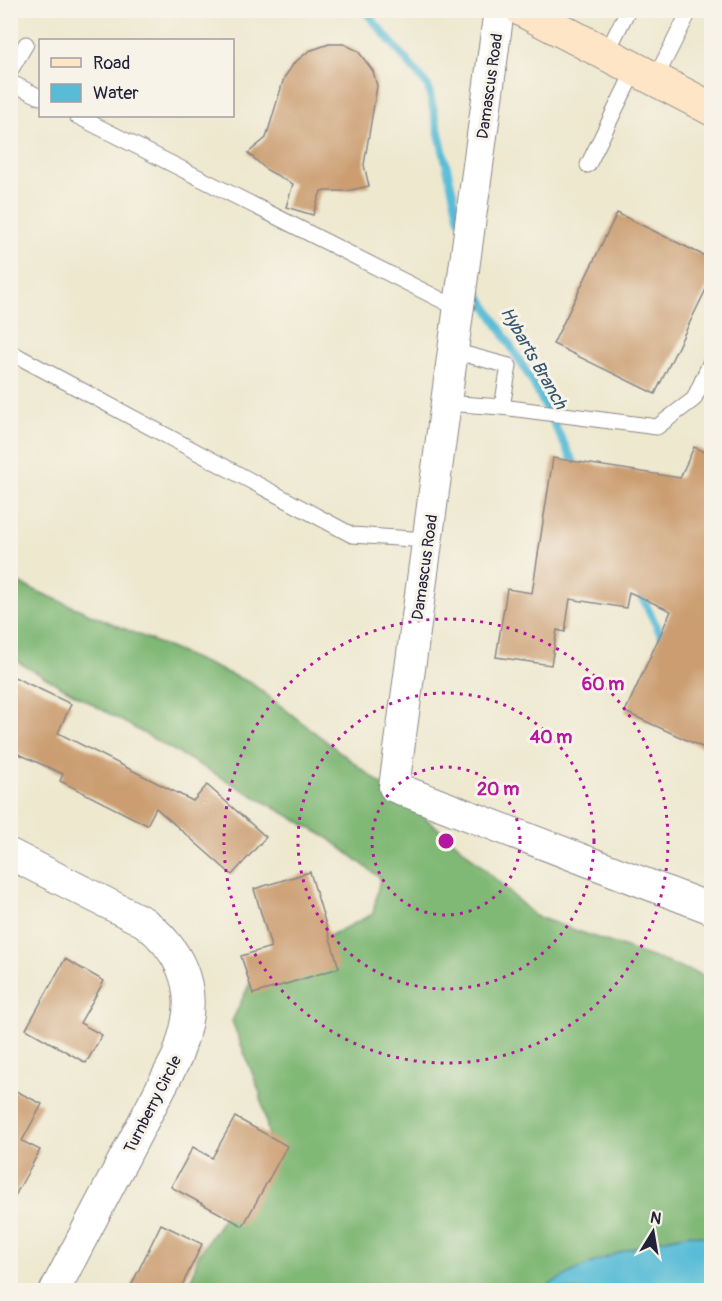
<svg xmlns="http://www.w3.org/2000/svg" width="722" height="1301" font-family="Pangolin,sans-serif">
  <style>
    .forest { fill: #80b876; stroke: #516d58; stroke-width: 1.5 }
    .water { fill: #59bcd7; stroke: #3e6f89; stroke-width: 1.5 }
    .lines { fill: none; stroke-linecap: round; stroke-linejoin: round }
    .stream { stroke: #59bcd7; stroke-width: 8 }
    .building { fill: #cb9d71 }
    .lane-casing { stroke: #888585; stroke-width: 17 }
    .street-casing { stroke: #888585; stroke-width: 32 }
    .secondary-casing { stroke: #888585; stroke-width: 35 }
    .lane { stroke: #fff; stroke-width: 15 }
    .street { stroke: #fff; stroke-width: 30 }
    .secondary { stroke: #fde5c5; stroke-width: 33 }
    .ring { fill: none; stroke: #b5179e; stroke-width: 3; stroke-dasharray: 3 6 }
    .labels { text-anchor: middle; stroke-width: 6; stroke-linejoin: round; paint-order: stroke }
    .street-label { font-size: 16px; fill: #22223b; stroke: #f7f3e8 }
    .water-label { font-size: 18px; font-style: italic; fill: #355872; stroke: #f7f3e8 }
    .centre { fill: #b5179e; stroke: #f7f3e8; stroke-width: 3 }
    .ring-label { font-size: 18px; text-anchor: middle; font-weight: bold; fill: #b5179e; stroke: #f7f3e8; stroke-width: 6; stroke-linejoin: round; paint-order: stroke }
  </style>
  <rect width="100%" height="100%" fill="#f7f3e8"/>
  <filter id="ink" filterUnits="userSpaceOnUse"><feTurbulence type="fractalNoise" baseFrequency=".0167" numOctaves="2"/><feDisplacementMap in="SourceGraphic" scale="12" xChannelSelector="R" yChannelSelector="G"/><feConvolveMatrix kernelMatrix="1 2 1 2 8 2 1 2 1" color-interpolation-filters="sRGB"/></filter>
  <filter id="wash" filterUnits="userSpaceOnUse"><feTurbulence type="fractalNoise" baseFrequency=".008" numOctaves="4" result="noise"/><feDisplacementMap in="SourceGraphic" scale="24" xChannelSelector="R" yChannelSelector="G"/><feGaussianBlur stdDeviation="1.35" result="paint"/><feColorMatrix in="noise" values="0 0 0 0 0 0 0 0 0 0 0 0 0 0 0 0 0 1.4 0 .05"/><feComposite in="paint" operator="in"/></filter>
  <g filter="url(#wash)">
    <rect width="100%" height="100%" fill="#eee8cf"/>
    <polygon class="forest" points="11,580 251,683 452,839 535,916 711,978 711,1290 189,1290 198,1256 271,1147 260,1093 232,1021 258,966 319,941 373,914 380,878 328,838 11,658"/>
    <path class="water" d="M690,1234L711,1238V1290H541C582,1263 642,1242 690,1234Z"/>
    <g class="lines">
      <g class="stream">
        <polyline points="364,10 428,86 459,219"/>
        <polyline points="473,280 474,286 532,381 577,469"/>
        <polyline points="638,589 665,643"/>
      </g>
    </g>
    <g id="blocks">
      <g class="building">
        <polygon points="329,44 344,44 358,51 373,71 377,86 364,165 369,186 347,191 321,191 313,215 286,207 293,184 267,170 248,153 266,138 284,78 294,63 309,51"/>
        <polygon points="617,213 711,259 711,279 655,394 553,344"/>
        <polygon points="694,447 711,455 711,751 625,712 671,611 629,592 626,608 570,599 565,632 557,630 551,665 496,657 507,589 532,593 553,458 680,478"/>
        <polygon points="10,675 71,704 58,733 193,801 207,785 266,837 232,875 156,808 147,825 60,781 63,774 10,750"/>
        <polygon points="310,872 339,968 253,994 241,956 271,947 254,889"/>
        <polygon points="65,959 104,981 80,1023 102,1035 86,1063 26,1029"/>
        <polygon points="10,1088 42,1104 22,1141 40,1150 10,1205"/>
        <polygon points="235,1117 287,1146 243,1226 171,1187 193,1147 212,1158"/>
        <polygon points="161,1224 202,1244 180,1290 129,1290"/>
      </g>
    </g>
  </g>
  <g filter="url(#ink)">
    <use href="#blocks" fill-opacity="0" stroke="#888585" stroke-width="1.5"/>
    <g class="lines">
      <defs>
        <g id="lane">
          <polyline points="606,54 628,10"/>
          <polyline points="10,71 26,44"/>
          <polyline points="655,79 690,10"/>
          <polyline points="10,82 40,97"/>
          <polyline points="77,116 459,309"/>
          <polyline points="588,165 635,69"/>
          <polyline points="10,352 352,535 427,540"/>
          <polyline points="445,403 502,407 509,366 453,351"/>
          <polyline points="502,407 657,427 694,399 712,359"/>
        </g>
        <g id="street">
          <polyline points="499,10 394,787 712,909"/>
          <path d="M10,854L144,922C177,947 196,983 186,1025C184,1036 180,1047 177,1057L55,1290"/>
        </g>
        <polyline id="secondary" points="522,10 712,109"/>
      </defs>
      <use href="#lane" class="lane-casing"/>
      <use href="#street" class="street-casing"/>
      <use href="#secondary" class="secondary-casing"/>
      <use href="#lane" class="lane"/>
      <use href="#street" class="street"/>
      <use href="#secondary" class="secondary"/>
    </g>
  </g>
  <g class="ring">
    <circle cx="446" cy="841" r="74"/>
    <circle cx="446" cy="841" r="148"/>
    <circle cx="446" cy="841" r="222"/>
  </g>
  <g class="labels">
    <g class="street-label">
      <text transform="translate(489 86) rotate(-82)" y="6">Damascus Road</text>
      <text transform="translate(424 567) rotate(-82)" y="6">Damascus Road</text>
      <text transform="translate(152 1104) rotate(-63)" y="6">Turnberry Circle</text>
    </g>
    <g class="water-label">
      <text transform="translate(534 358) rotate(60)" y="6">Hybarts Branch</text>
    </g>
  </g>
  <circle cx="446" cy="841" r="9" class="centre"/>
  <g class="ring-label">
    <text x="603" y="690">60 m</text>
    <text x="551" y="743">40 m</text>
    <text x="498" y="795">20 m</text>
  </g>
  <rect width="722" height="1301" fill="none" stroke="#f7f3e8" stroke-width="36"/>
  <rect x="39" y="39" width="195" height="78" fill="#f7f3e8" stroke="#a29fa3" stroke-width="1.5"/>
  <rect x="51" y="58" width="30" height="9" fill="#fde5c5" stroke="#a29fa3" stroke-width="1.5"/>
  <text x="93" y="69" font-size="18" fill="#22223b">Road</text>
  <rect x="51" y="84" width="30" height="18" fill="#59bcd7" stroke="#a29fa3" stroke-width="1.5"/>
  <text x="93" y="99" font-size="18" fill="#22223b">Water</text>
  <g transform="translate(653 1232) rotate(11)" stroke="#f7f3e8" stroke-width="4.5" paint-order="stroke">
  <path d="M0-4.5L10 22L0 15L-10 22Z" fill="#22223b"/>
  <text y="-9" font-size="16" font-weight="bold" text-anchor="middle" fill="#22223b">N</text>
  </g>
</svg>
